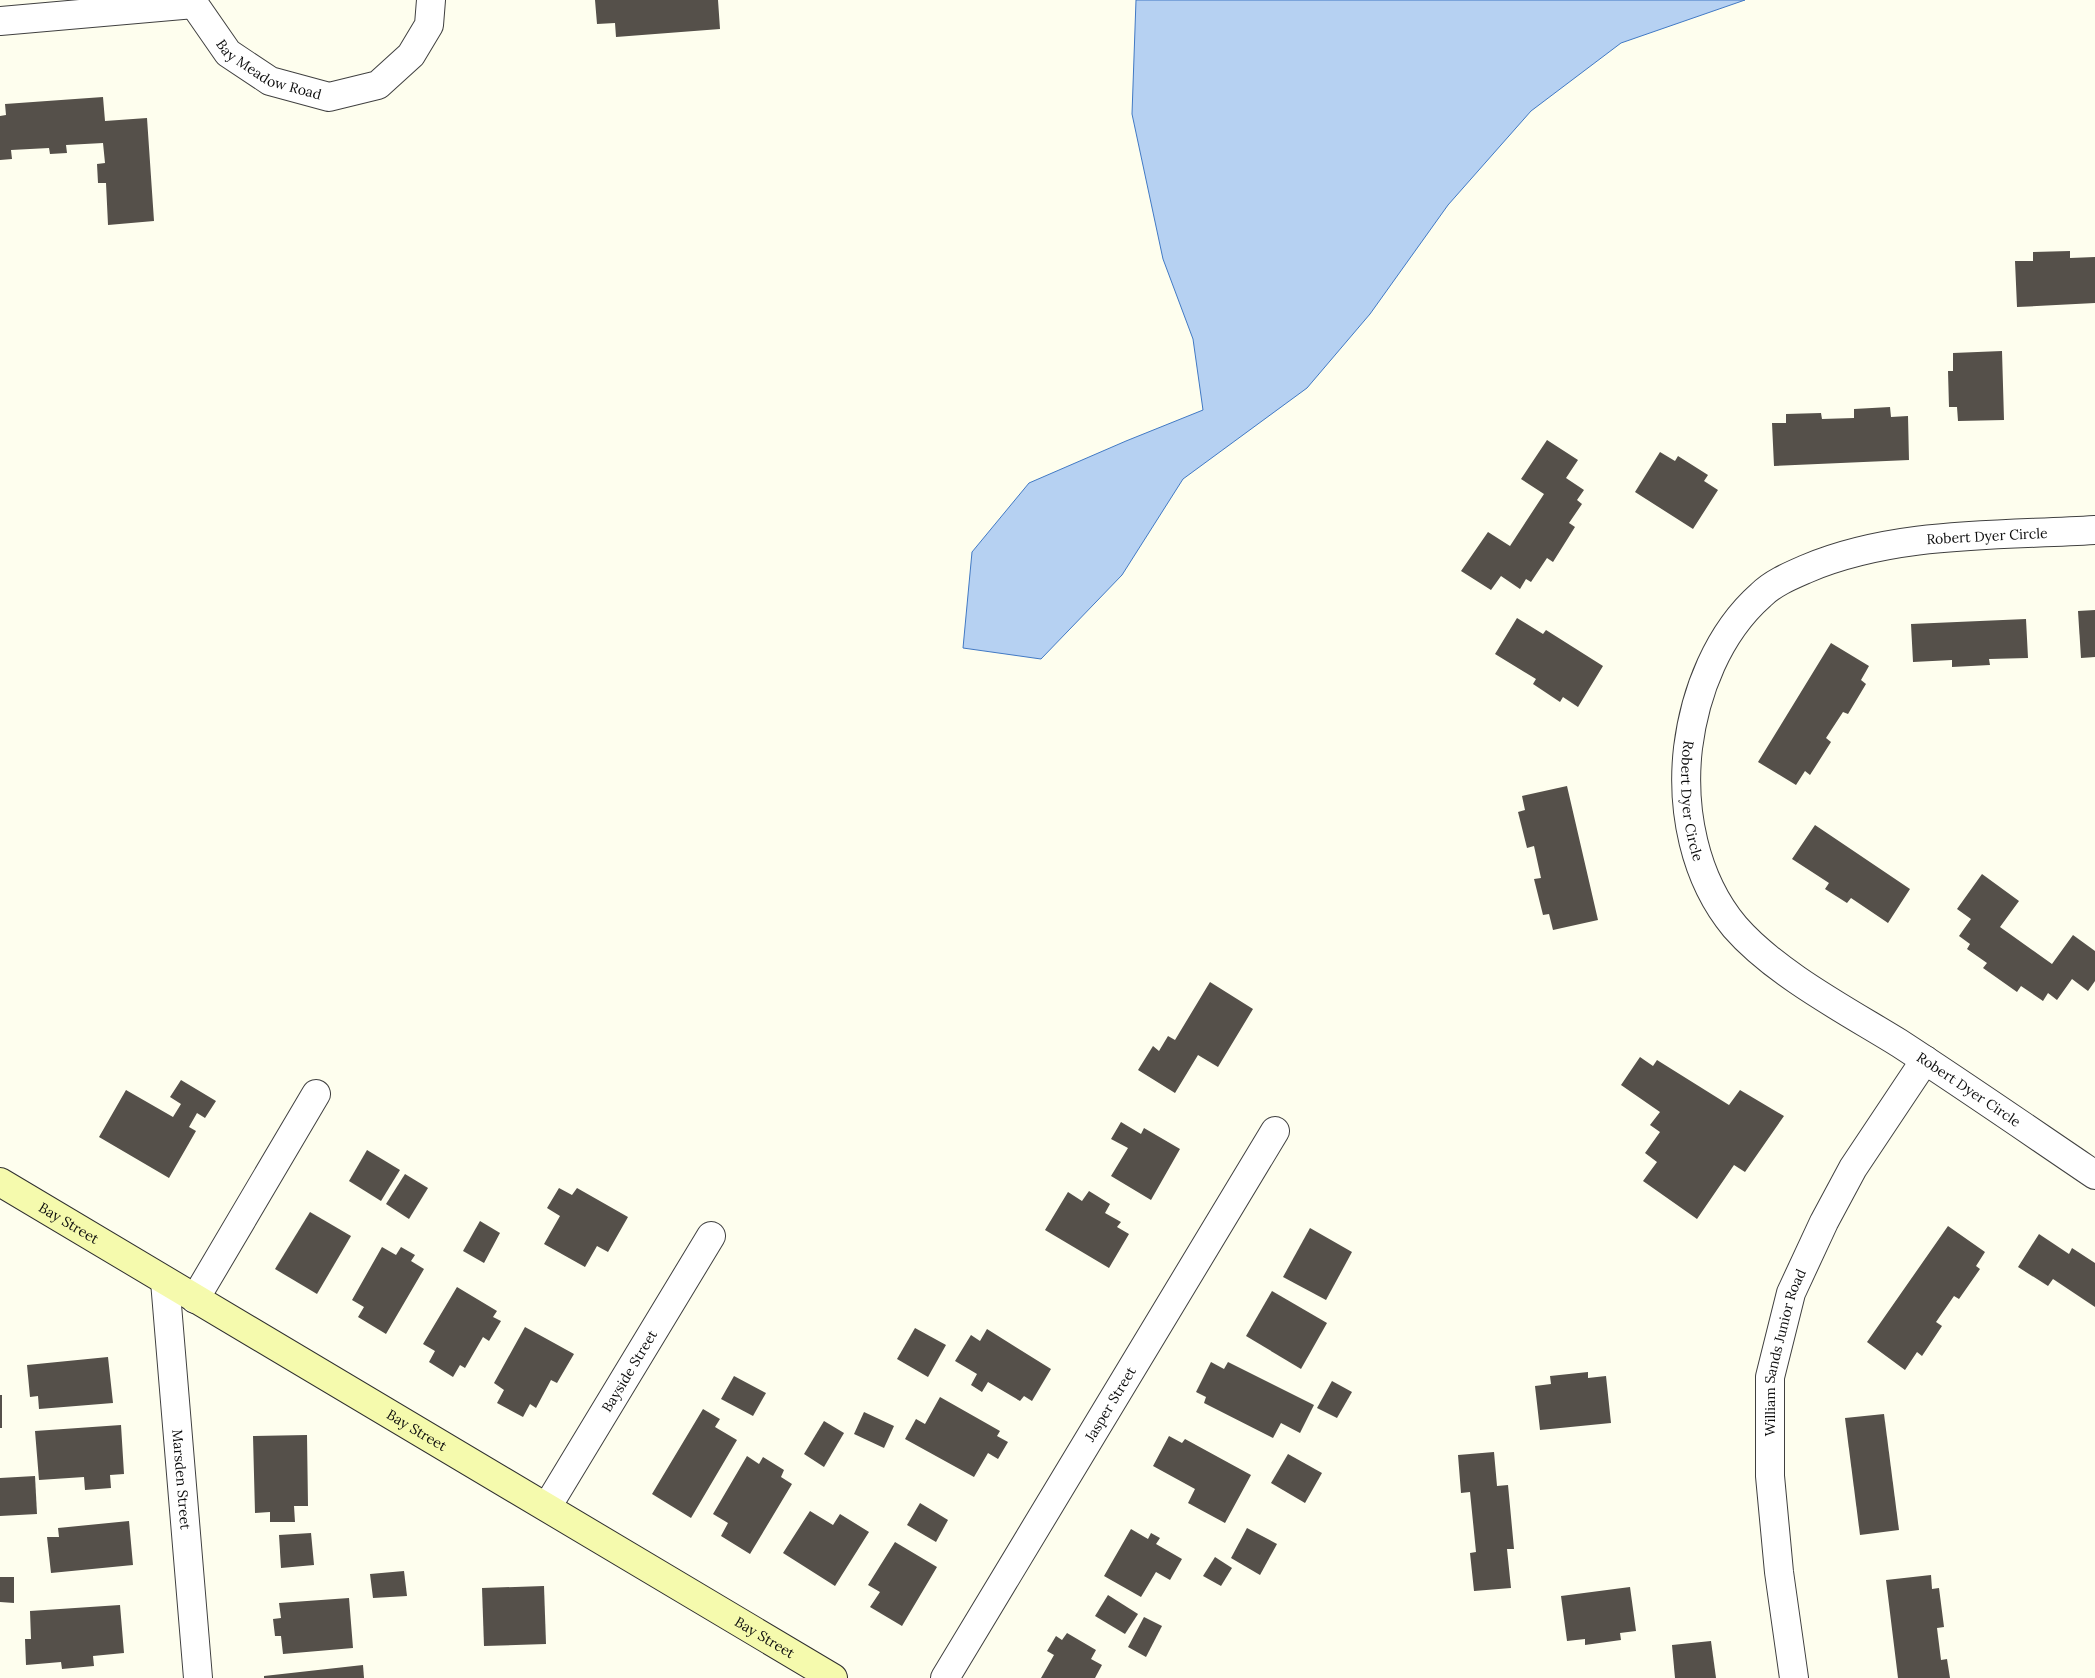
<svg xmlns="http://www.w3.org/2000/svg" width="2095" height="1678" font-family="Lora,serif">
  <style>
    .water { fill: #b6d1f2; stroke: #4179c4 }
    .building { fill: #55504a }
    .lines { fill: none; stroke-linecap: round; stroke-linejoin: round }
    .street-casing { stroke: #404040; stroke-width: 30 }
    .secondary-casing { stroke: #2f2f2f; stroke-width: 30 }
    .street { stroke: #fff; stroke-width: 28 }
    .secondary { stroke: #f5faad; stroke-width: 28 }
    .labels { text-anchor: middle; stroke-width: 5; stroke-linejoin: round; paint-order: stroke }
    .street-label { font-size: 14px; fill: #0d0d0d; stroke: #fff }
  </style>
  <rect width="100%" height="100%" fill="#fefeee"/>
  <polygon class="water" points="1136,0 1745,0 1621,43 1531,111 1448,205 1370,314 1307,388 1183,479 1122,575 1041,659 963,648 972,552 1029,483 1126,441 1203,410 1193,339 1163,259 1132,114"/>
  <g class="building">
    <polygon points="595,0 718,0 720,29 616,37 615,23 597,24"/>
    <polygon points="103,97 105,121 147,118 154,221 108,225 106,183 98,183 97,164 105,163 103,143 66,145 67,153 50,154 49,148 11,150 12,159 0,160 0,116 6,115 5,104"/>
    <polygon points="2070,251 2070,258 2095,257 2095,303 2017,307 2015,261 2033,261 2033,252"/>
    <polygon points="2002,351 2004,420 1958,421 1957,407 1949,407 1948,371 1953,371 1953,353"/>
    <polygon points="1890,407 1891,417 1908,416 1909,460 1774,466 1772,423 1786,423 1786,414 1821,413 1822,419 1854,418 1854,409"/>
    <polygon points="1547,440 1578,460 1566,478 1584,490 1577,500 1582,504 1569,523 1575,527 1553,562 1547,558 1531,582 1526,579 1520,589 1501,576 1491,590 1461,571 1488,532 1510,546 1544,494 1521,479"/>
    <polygon points="1660,452 1675,461 1678,456 1708,475 1704,481 1718,490 1693,529 1635,492"/>
    <polygon points="2095,610 2095,657 2081,658 2078,611"/>
    <polygon points="1517,618 1543,634 1546,630 1603,666 1578,707 1563,697 1560,702 1533,684 1536,679 1495,654"/>
    <polygon points="2026,619 2028,658 1989,659 1990,665 1952,667 1952,660 1913,662 1911,624"/>
    <polygon points="1831,643 1869,666 1861,680 1866,684 1848,714 1843,712 1826,738 1831,742 1810,775 1805,771 1796,785 1758,762"/>
    <polygon points="1567,786 1598,920 1553,930 1549,914 1543,915 1534,879 1541,878 1534,846 1527,848 1518,812 1525,810 1522,796"/>
    <polygon points="1815,825 1910,889 1888,923 1851,898 1847,903 1825,889 1829,883 1792,859"/>
    <polygon points="1982,874 2019,901 2000,927 2052,964 2073,935 2095,951 2095,981 2088,991 2072,979 2057,1000 2048,993 2043,1001 2021,986 2017,992 1983,968 1987,963 1967,949 1970,944 1959,936 1971,919 1957,909"/>
    <polygon points="1210,982 1253,1009 1218,1067 1198,1055 1175,1093 1138,1070 1153,1046 1159,1051 1168,1036 1175,1040"/>
    <polygon points="1640,1057 1653,1066 1657,1060 1729,1105 1740,1090 1784,1116 1745,1172 1734,1165 1697,1219 1643,1181 1657,1162 1645,1153 1660,1132 1650,1125 1660,1112 1621,1085"/>
    <polygon points="181,1080 216,1101 205,1118 197,1113 189,1127 196,1131 169,1178 99,1137 126,1090 173,1117 181,1104 170,1097"/>
    <polygon points="1121,1122 1141,1134 1144,1128 1180,1149 1151,1200 1111,1176 1128,1148 1111,1139"/>
    <polygon points="367,1150 400,1170 381,1201 349,1181"/>
    <polygon points="405,1174 428,1188 409,1219 386,1204"/>
    <polygon points="559,1188 572,1195 577,1188 628,1217 608,1252 597,1246 585,1267 544,1244 560,1216 547,1208"/>
    <polygon points="1089,1191 1110,1204 1105,1213 1121,1222 1117,1227 1129,1234 1109,1268 1045,1230 1068,1192 1082,1201"/>
    <polygon points="310,1212 351,1236 317,1294 275,1269"/>
    <polygon points="480,1221 500,1233 484,1263 463,1251"/>
    <polygon points="1948,1226 1985,1252 1976,1266 1980,1269 1959,1299 1954,1296 1936,1322 1942,1326 1922,1356 1917,1352 1905,1370 1867,1342"/>
    <polygon points="1310,1228 1352,1252 1326,1300 1283,1277"/>
    <polygon points="2039,1234 2069,1254 2072,1248 2095,1263 2095,1307 2053,1279 2048,1286 2018,1267"/>
    <polygon points="382,1247 396,1255 401,1247 415,1255 411,1261 424,1269 386,1334 358,1317 364,1307 352,1300"/>
    <polygon points="457,1287 497,1311 493,1317 501,1321 489,1341 483,1337 465,1368 460,1365 453,1377 429,1362 435,1351 423,1344"/>
    <polygon points="1272,1291 1327,1323 1301,1369 1246,1336"/>
    <polygon points="525,1327 574,1354 557,1383 551,1380 536,1408 530,1404 523,1417 497,1403 504,1390 494,1383"/>
    <polygon points="915,1328 946,1345 928,1377 897,1359"/>
    <polygon points="987,1329 1051,1369 1032,1401 1024,1396 1020,1401 988,1382 982,1392 971,1385 977,1374 955,1361 971,1335 980,1341"/>
    <polygon points="108,1357 113,1403 39,1409 38,1396 30,1397 27,1365"/>
    <polygon points="1211,1362 1224,1369 1228,1362 1314,1405 1300,1433 1281,1423 1273,1438 1204,1403 1206,1397 1196,1392"/>
    <polygon points="1588,1372 1588,1378 1606,1376 1611,1423 1540,1430 1535,1386 1551,1384 1550,1376"/>
    <polygon points="734,1376 766,1393 753,1416 721,1399"/>
    <polygon points="1332,1381 1352,1392 1337,1418 1317,1408"/>
    <rect x="0" y="1395" width="2" height="33"/>
    <polygon points="940,1397 1000,1431 997,1436 1008,1442 998,1459 988,1453 974,1477 905,1439 916,1419 925,1424"/>
    <polygon points="703,1409 720,1419 715,1427 737,1440 691,1518 652,1494"/>
    <polygon points="864,1412 894,1426 884,1448 854,1434"/>
    <polygon points="1884,1414 1899,1530 1860,1535 1845,1418"/>
    <polygon points="824,1421 844,1433 824,1467 804,1454"/>
    <polygon points="121,1425 124,1474 110,1475 111,1488 85,1490 84,1477 39,1480 35,1431"/>
    <polygon points="307,1435 308,1506 294,1506 295,1522 270,1522 270,1512 255,1513 253,1436"/>
    <polygon points="1169,1436 1182,1443 1185,1439 1251,1475 1225,1523 1188,1503 1195,1489 1153,1466"/>
    <polygon points="1494,1452 1497,1486 1508,1485 1514,1549 1507,1549 1511,1588 1474,1591 1470,1553 1476,1552 1470,1492 1461,1493 1458,1455"/>
    <polygon points="1288,1454 1322,1473 1305,1503 1271,1483"/>
    <polygon points="747,1456 759,1464 763,1457 784,1470 781,1477 792,1484 750,1554 721,1536 728,1523 713,1514"/>
    <polygon points="35,1476 37,1514 0,1516 0,1478"/>
    <polygon points="920,1503 948,1520 936,1542 907,1525"/>
    <polygon points="810,1511 833,1525 840,1514 869,1532 835,1586 783,1553"/>
    <polygon points="129,1521 133,1565 51,1573 47,1537 59,1537 58,1528"/>
    <polygon points="1247,1528 1277,1544 1260,1575 1231,1558"/>
    <polygon points="1131,1529 1148,1539 1151,1533 1160,1538 1156,1544 1182,1559 1170,1580 1156,1572 1141,1597 1104,1576"/>
    <polygon points="311,1533 314,1565 281,1568 279,1535"/>
    <polygon points="895,1542 937,1567 902,1626 870,1607 880,1592 868,1585"/>
    <polygon points="1215,1557 1232,1568 1221,1586 1203,1576"/>
    <polygon points="404,1571 407,1596 373,1598 370,1574"/>
    <polygon points="1931,1575 1932,1589 1939,1588 1944,1627 1937,1628 1941,1660 1947,1659 1950,1678 1898,1678 1886,1580"/>
    <polygon points="0,1577 14,1577 14,1603 0,1602"/>
    <polygon points="544,1586 546,1644 484,1646 482,1588"/>
    <polygon points="1630,1587 1636,1631 1620,1633 1621,1640 1585,1645 1585,1639 1567,1641 1561,1596"/>
    <polygon points="1108,1595 1138,1614 1125,1634 1095,1616"/>
    <polygon points="349,1598 353,1648 283,1654 281,1636 275,1636 273,1619 281,1618 279,1603"/>
    <polygon points="120,1605 124,1653 93,1656 94,1666 62,1669 61,1662 26,1665 25,1639 31,1639 30,1611"/>
    <polygon points="1144,1617 1162,1626 1146,1657 1128,1647"/>
    <polygon points="1067,1633 1096,1650 1091,1659 1102,1665 1095,1678 1041,1678 1054,1655 1047,1651 1056,1636 1062,1640"/>
    <polygon points="1711,1641 1716,1678 1675,1678 1672,1645"/>
    <polygon points="363,1665 364,1678 264,1678 264,1676"/>
  </g>
  <g class="lines">
    <defs>
      <g id="street">
        <path id="s1" d="M194,4L228,53L270,81L329,97L378,85L411,55L429,25L431,0"/>
        <polyline points="0,21 194,4"/>
        <path id="s2" d="M2095,530C2000,536 1895,531 1806,569C1790,576 1773,583 1761,595C1718,633 1695,692 1688,748C1681,809 1694,878 1735,927C1775,973 1847,1011 1899,1043C1965,1086 2030,1131 2095,1175"/>
        <path id="s3" d="M165,1281L198,1678"/>
        <polyline points="195,1299 316,1094"/>
        <path id="s4" d="M547,1507L711,1236"/>
        <path id="s5" d="M945,1678L1275,1131"/>
        <path id="s6" d="M1794,1678L1779,1572L1770,1476V1377L1791,1293L1824,1222L1853,1168L1925,1060"/>
      </g>
      <g id="secondary">
        <path id="s7" d="M0,1182L833,1678"/>
      </g>
    </defs>
    <use href="#street" class="street-casing"/>
    <use href="#secondary" class="secondary-casing"/>
    <use href="#street" class="street"/>
    <use href="#secondary" class="secondary"/>
  </g>
  <g class="labels">
    <g class="street-label">
      <text dy="5" stroke="none"><textPath href="#s1" startOffset="104">Bay Meadow Road</textPath></text>
      <text transform="translate(1987 536) rotate(-3)" y="5">Robert Dyer Circle</text>
      <text dy="5" stroke="none"><textPath href="#s2" startOffset="572">Robert Dyer Circle</textPath></text>
      <text dy="5" stroke="none"><textPath href="#s2" startOffset="994">Robert Dyer Circle</textPath></text>
      <text dy="5" stroke="none"><textPath href="#s7" startOffset="80">Bay Street</textPath></text>
      <text dy="5" stroke="none"><textPath href="#s6" startOffset="329">William Sands Junior Road</textPath></text>
      <text dy="5" stroke="none"><textPath href="#s4" startOffset="159">Bayside Street</textPath></text>
      <text dy="5" stroke="none"><textPath href="#s5" startOffset="320">Jasper Street</textPath></text>
      <text dy="5" stroke="none"><textPath href="#s7" startOffset="485">Bay Street</textPath></text>
      <text dy="5" stroke="none"><textPath href="#s3" startOffset="199">Marsden Street</textPath></text>
      <text dy="5" stroke="none"><textPath href="#s7" startOffset="890">Bay Street</textPath></text>
    </g>
  </g>
</svg>
